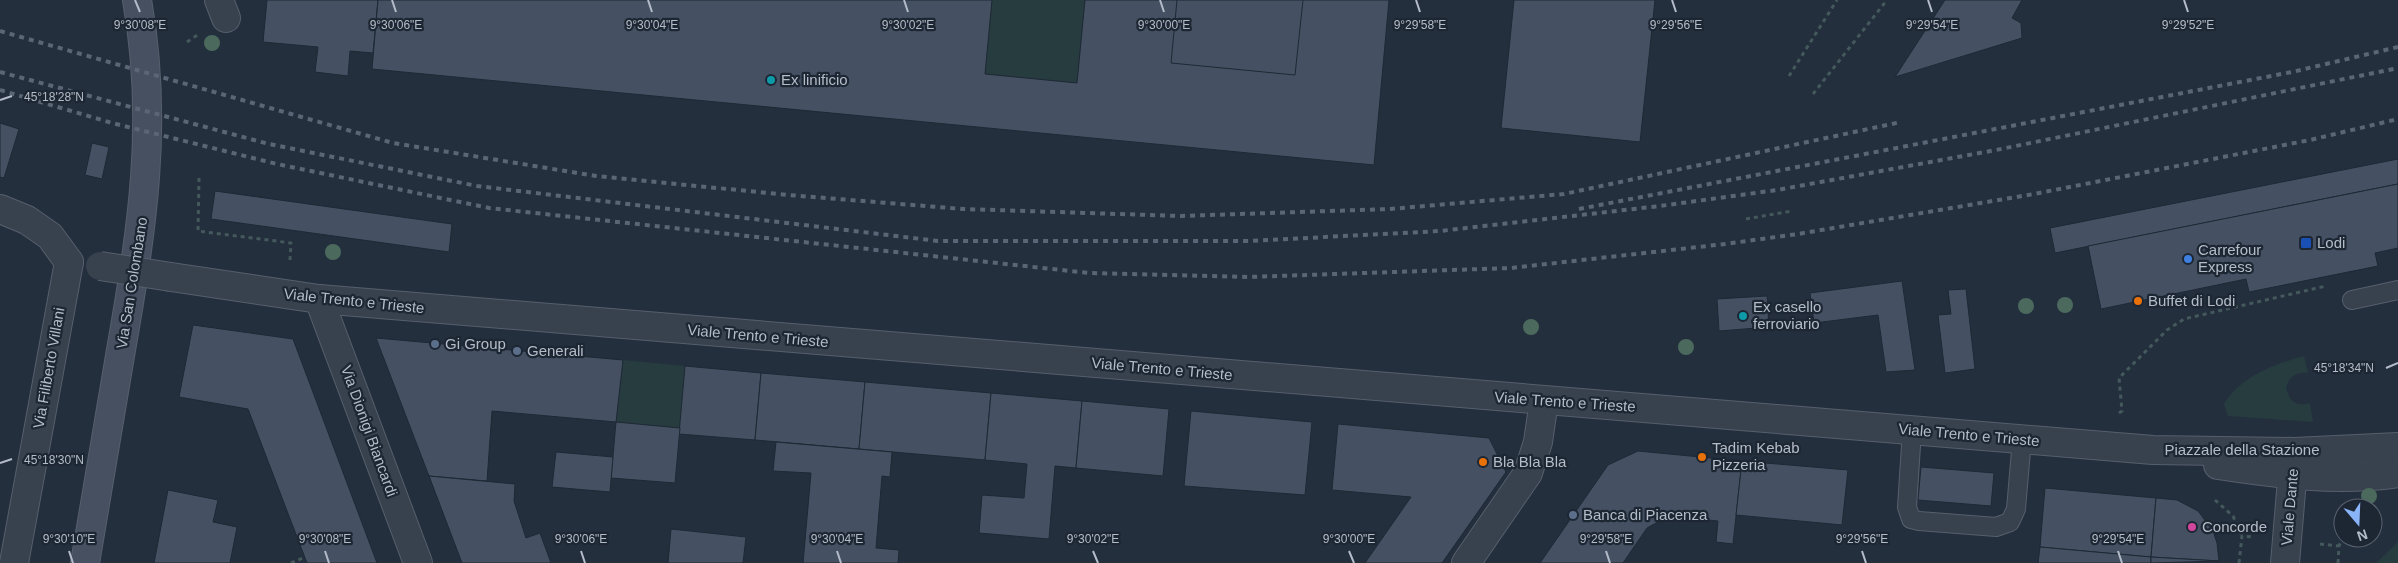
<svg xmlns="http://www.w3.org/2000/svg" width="2398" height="563" font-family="Arial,sans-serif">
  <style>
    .green { fill: #263c3f }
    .building { fill: #455162; stroke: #1f2835 }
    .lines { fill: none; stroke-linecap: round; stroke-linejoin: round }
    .lane-casing { stroke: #565f6c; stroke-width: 20 }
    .street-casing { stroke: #565f6c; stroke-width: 30 }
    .secondary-casing { stroke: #565f6c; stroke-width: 30 }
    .path { stroke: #44595c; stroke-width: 3; stroke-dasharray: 4 4; stroke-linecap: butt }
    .lane { stroke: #38414e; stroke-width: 18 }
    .street { stroke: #38414e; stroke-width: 28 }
    .secondary { stroke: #465061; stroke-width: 28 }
    .rail { stroke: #5a6575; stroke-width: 4; stroke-dasharray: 5 5; stroke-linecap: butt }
    .street-bridge-casing { stroke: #565f6c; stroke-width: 30; stroke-linecap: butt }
    .street-bridge { stroke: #38414e; stroke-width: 28 }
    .tree { fill: #4b6a5d }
    .ticks { fill: none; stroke: #b4bcc9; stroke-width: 2 }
    .culture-dot { fill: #0f9aa8; stroke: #1d2633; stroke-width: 2 }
    .transit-dot { fill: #1a4fb4; stroke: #1d2633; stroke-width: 2 }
    .shop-dot { fill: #3f7fe0; stroke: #1d2633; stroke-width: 2 }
    .food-dot { fill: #e8710a; stroke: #1d2633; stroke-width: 2 }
    .service-dot { fill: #5c6f8a; stroke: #1d2633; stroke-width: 2 }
    .hotel-dot { fill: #d1479c; stroke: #1d2633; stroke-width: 2 }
    .labels { text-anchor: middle; stroke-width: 4.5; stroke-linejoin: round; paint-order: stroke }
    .poi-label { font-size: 15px; fill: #b4bcc9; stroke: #1d2633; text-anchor: start }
    .street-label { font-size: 15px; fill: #b4bcc9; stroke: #1d2633 }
    .ticks-label { font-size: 12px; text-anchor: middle; fill: #b4bcc9; stroke: #1d2633; stroke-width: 4.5; stroke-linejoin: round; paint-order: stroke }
  </style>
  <rect width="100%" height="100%" fill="#242f3e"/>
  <g class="green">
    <polygon points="992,0 1085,0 1077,83 985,74"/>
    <path d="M2304,356L2308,373C2296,372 2290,376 2286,387C2289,401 2295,407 2310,403L2313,422L2228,416L2224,404C2241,376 2275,364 2304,356Z"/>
    <polygon points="623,360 685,366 680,428 616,422"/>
    <polygon points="2398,542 2398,563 2376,563"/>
  </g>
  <g class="building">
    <polygon points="267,0 378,0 373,53 350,51 348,76 315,72 318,47 263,42"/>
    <polygon points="378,0 992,0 985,74 1077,83 1085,0 1389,0 1374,165 372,69"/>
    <polygon points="1177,0 1303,0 1295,75 1171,63"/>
    <polygon points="1514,0 1655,0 1640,142 1501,128"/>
    <polygon points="1945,0 2022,0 2012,18 2021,23 2022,38 1895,77"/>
    <polygon points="0,123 19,129 4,178 0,177"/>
    <polygon points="92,143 109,147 102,179 85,175"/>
    <polygon points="2398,159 2398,184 2055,253 2050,228"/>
    <polygon points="2398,184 2398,248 2375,253 2378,266 2249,292 2246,279 2101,309 2088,246"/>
    <polygon points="215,191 452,224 449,252 211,219"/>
    <polygon points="1902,281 1915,370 1886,372 1878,315 1814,323 1810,293"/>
    <polygon points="1966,289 1975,369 1945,373 1938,315 1951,314 1948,290"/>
    <polygon points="1767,296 1769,327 1719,331 1717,299"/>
    <polygon points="193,325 293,339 377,563 307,563 248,409 179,397"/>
    <polygon points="376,338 623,360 616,422 492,411 487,481 429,476"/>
    <polygon points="685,366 761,373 755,440 679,434"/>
    <polygon points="761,373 865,382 859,449 755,440"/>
    <polygon points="865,382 991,393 985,460 859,449"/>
    <polygon points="991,393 1082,401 1076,468 1055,466 1049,539 979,533 982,495 1024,498 1027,464 985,460"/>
    <polygon points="1082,401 1169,409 1163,476 1076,468"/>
    <polygon points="1191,411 1312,422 1305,495 1184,486"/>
    <polygon points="616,422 680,428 675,483 611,478"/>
    <polygon points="1338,424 1489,438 1506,472 1442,563 1365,563 1411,497 1332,490"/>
    <polygon points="776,442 892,452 890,477 882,476 876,548 899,550 898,563 803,563 811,473 773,471"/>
    <polygon points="1638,451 1742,461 1733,544 1716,542 1718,521 1669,516 1647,528 1623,563 1540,563 1608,465"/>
    <polygon points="556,452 613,457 610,492 552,487"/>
    <polygon points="1742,461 1848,470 1842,525 1736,515"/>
    <polygon points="1921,467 1994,473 1991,506 1918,500"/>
    <polygon points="429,476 515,484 514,501 526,538 540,533 551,563 462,563"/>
    <polygon points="2045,488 2156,498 2151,557 2040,547"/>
    <polygon points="168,490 218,500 213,522 237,527 230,563 154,563"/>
    <polygon points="2156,498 2177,500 2198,511 2213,531 2217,543 2219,561 2151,557"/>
    <polygon points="671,529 746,537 743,563 668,563"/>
    <polygon points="2040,547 2151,557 2151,563 2038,563"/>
    <polygon points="2151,557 2219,561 2151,563"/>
  </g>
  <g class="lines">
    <defs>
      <g id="lane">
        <polyline points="2352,300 2398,290"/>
        <polyline points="1912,430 1907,507 1911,519 1919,521 1996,527 2010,522 2016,509 2022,439"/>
      </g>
      <g id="street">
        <polyline points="219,0 226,18"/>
        <polyline points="0,209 27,220 50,236 69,262"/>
        <polyline points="171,277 319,299 2153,450 2295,452 2398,447"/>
        <polyline points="319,299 418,563"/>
        <path d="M2218,465C2277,474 2339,482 2398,473"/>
        <polyline points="14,563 69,262"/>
        <polyline points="1466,563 1528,473 1538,442 1544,401"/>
        <polyline points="2285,563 2294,456"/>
      </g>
      <path id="secondary" d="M85,563C97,492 109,421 121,350C142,229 159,123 137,0"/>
    </defs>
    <use href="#lane" class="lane-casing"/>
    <use href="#street" class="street-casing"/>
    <use href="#secondary" class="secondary-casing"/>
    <g class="path">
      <polyline points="187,42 199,34"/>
      <polyline points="1789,76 1837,0"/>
      <polyline points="1813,94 1887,0"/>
      <polyline points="199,178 198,231 291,243 290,260"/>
      <polyline points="1746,219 1792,211"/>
      <polyline points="2119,413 2122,411 2119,378 2167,330 2184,319 2326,286"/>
      <polyline points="2215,500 2233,516 2242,536"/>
      <polyline points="2320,544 2339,546"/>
      <polyline points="291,563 305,557"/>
      <polyline points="2239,563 2242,536 2254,537"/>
      <polyline points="2338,563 2339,546 2343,537"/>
    </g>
    <use href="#lane" class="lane"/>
    <use href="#street" class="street"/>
    <use href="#secondary" class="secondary"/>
    <g class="rail">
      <polyline points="0,31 393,143 596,176 788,195 963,209 1181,216 1390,209 1564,194 1901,122"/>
      <polyline points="0,72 269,144 477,186 938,241 1249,241 1440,231 1660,206 1777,190 1996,150 2398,68"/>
      <polyline points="0,90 112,123 277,164 489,208 1089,273 1248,277 1511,268 1725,244 1798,234 2034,194 2310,140 2398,119"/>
      <polyline points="1579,209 2292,72 2398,47"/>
    </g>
    <defs>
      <polyline id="street-bridge" points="100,266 171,277"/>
    </defs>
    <use href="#street-bridge" class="street-bridge-casing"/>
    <use href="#street-bridge" class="street-bridge"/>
  </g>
  <g class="tree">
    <circle cx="212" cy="43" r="8"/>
    <circle cx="333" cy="252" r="8"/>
    <circle cx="2065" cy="305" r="8"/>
    <circle cx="2026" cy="306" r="8"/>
    <circle cx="1531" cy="327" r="8"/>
    <circle cx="1686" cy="347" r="8"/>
    <circle cx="2369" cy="496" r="8"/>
  </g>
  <path class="ticks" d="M135,0L140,12M392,0L396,12M648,0L652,12M904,0L908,12M1160,0L1164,12M1416,0L1420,12M1672,0L1676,12M1928,0L1932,12M2184,0L2188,12M0,100L12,96M2386,368L2398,363M0,463L12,459M69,551L73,563M325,551L329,563M581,551L585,563M837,551L841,563M1093,551L1098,563M1349,551L1354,563M1606,551L1610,563M1862,551L1866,563M2118,551L2122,563"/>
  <g class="culture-dot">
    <circle cx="771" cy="80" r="5"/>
    <circle cx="1743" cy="316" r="5"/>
  </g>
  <rect class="transit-dot" x="2300" y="237" width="12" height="12" rx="2.5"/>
  <circle class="shop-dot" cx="2188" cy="259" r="5"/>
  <g class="food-dot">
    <circle cx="2138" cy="301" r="5"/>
    <circle cx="1702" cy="457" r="5"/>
    <circle cx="1483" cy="462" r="5"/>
  </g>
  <g class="service-dot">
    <circle cx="435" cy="344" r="5"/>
    <circle cx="517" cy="351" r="5"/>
    <circle cx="1573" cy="515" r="5"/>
  </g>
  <circle class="hotel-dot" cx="2192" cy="527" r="5"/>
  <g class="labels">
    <g class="poi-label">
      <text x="781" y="85">Ex linificio</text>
      <text x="2317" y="248">Lodi</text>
      <text x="2198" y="255">Carrefour<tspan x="2198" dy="17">Express</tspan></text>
      <text x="2148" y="306">Buffet di Lodi</text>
      <text x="1753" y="312">Ex casello<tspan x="1753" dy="17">ferroviario</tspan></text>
      <text x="445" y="349">Gi Group</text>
      <text x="527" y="356">Generali</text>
      <text x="1712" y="453">Tadim Kebab<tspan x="1712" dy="17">Pizzeria</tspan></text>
      <text x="1493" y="467">Bla Bla Bla</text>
      <text x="1583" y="520">Banca di Piacenza</text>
      <text x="2202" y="532">Concorde</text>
    </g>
    <g class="street-label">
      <text transform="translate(132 283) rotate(-81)" y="5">Via San Colombano</text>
      <text transform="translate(354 301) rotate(6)" y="5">Viale Trento e Trieste</text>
      <text transform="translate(758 336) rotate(5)" y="5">Viale Trento e Trieste</text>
      <text transform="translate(49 368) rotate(-80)" y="5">Via Filiberto Villani</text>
      <text transform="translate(1162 369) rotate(5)" y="5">Viale Trento e Trieste</text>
      <text transform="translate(1565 402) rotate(4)" y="5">Viale Trento e Trieste</text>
      <text transform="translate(369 431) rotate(70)" y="5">Via Dionigi Biancardi</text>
      <text transform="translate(1969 435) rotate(5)" y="5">Viale Trento e Trieste</text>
      <text x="2242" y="455">Piazzale della Stazione</text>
      <text transform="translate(2290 507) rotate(-85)" y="5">Viale Dante</text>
    </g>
  </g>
  <g class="ticks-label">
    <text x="140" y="29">9°30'08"E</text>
    <text x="396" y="29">9°30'06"E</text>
    <text x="908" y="29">9°30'02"E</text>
    <text x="1932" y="29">9°29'54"E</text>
    <text x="2188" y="29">9°29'52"E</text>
    <text x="652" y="29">9°30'04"E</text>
    <text x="1164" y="29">9°30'00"E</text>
    <text x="1420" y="29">9°29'58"E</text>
    <text x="1676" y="29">9°29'56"E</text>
    <text x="54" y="101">45°18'28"N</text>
    <text x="2344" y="372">45°18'34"N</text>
    <text x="54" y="464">45°18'30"N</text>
    <text x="69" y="543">9°30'10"E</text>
    <text x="325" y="543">9°30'08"E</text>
    <text x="581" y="543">9°30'06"E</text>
    <text x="837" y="543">9°30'04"E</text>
    <text x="1093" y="543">9°30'02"E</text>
    <text x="1349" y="543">9°30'00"E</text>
    <text x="1606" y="543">9°29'58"E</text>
    <text x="1862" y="543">9°29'56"E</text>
    <text x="2118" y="543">9°29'54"E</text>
  </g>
  <g transform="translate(2358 523) rotate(161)"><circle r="24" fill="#1d2633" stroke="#59626f"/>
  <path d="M0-4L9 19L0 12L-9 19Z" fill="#8ab4f8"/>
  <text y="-8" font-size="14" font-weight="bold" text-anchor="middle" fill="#b4bcc9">N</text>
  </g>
</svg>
